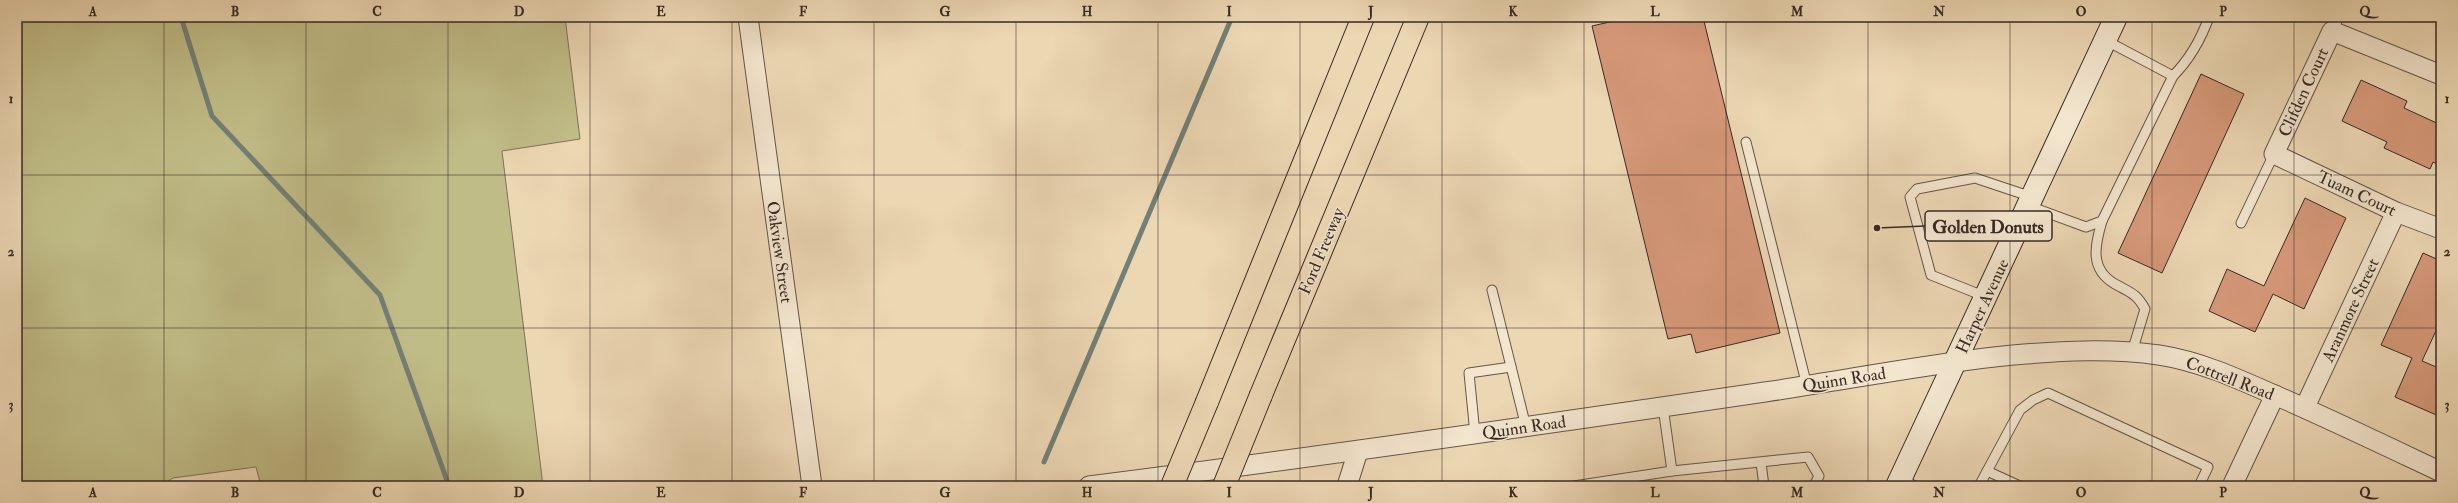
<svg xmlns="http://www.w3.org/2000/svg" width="2458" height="503" font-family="'IM FELL Double Pica',serif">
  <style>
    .green { fill: #c0bc87; stroke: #7c7356 }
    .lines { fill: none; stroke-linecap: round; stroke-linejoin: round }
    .stream { stroke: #728077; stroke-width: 5 }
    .building { fill: #d59879; stroke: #372a24 }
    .service-casing { stroke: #645548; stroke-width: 11 }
    .minor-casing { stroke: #645548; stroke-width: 21 }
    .secondary-casing { stroke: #372a24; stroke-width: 24 }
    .motorway-casing { stroke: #372a24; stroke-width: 24 }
    .service { stroke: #f3e5ce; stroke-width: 9 }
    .minor { stroke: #f3e5ce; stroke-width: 19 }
    .secondary { stroke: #f3e5ce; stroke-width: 22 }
    .motorway { stroke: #ecd7b3; stroke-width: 22 }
    .motorway-bridge-casing { stroke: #372a24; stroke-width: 24; stroke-linecap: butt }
    .motorway-bridge { stroke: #ecd7b3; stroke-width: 22 }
    .grid { fill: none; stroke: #372a24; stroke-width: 1; stroke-opacity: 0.55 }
    .labels { text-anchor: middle; stroke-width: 3; stroke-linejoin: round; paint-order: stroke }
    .street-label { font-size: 17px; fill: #372a24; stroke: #f3e5ce }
    .leader { fill: none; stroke: #372a24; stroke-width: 1.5 }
    .callout-dot { fill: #372a24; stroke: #f3e5ce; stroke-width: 1.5 }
    .callout { fill: #f3e5ce; stroke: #372a24; stroke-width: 1.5 }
    .callout-label { font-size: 18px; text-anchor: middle; font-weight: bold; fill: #372a24 }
    .neatline { fill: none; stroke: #372a24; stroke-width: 1.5 }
    .grid-label { font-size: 13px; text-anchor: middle; font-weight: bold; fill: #372a24 }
  </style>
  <rect width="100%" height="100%" fill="#ecd7b3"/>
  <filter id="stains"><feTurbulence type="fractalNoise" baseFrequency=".005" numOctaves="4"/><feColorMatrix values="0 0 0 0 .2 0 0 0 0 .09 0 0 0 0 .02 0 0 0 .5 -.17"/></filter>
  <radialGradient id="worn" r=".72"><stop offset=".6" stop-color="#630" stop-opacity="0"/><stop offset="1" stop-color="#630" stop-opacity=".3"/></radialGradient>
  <polygon class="green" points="17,17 565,17 580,139 502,151 543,486 261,486 256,467 173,478 161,486 17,486"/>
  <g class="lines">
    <g class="stream">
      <polyline points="181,17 212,116 380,295 449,486"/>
      <polyline points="1044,462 1232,17"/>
    </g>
  </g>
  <g class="building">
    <polygon points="1631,17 1703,17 1780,333 1696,353 1691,334 1668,339 1592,26"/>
    <polygon points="2201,74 2244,94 2162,273 2118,253"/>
    <polygon points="2361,80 2407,101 2404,108 2441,125 2441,166 2433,162 2430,169 2384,148 2387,142 2342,121"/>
    <polygon points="2305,198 2346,218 2304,309 2273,294 2255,332 2209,311 2227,269 2264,286"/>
    <polygon points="2423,253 2441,261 2441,320 2422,361 2441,369 2441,417 2395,397 2412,358 2381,345"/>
  </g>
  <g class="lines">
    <defs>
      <g id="service">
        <polyline points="2332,31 2339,17"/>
        <path d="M2173,76C2190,59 2201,39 2209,17"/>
        <polyline points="1746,142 1807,386"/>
        <polyline points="2029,206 2086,227 2102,221 2173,76 2105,40"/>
        <path d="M2102,221C2095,245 2089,269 2115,284C2131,293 2136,293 2145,309L2132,352"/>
        <polyline points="2241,223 2274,154"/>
        <polyline points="1492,290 1526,427"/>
        <polyline points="1986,297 1931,275 1910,197 1917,189 1975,178 2032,197"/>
        <polyline points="1663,407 1672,471"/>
        <polyline points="1475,434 1469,373 1511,367"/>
        <polyline points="1761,463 1764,486"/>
        <polyline points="1987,471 2020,486"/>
        <polyline points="1900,478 1915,486"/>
        <polyline points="1574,486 1672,471 1808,457 1819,476 1814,486"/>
        <polyline points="1979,486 2020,410 2033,400 2048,393 2208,467 2199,486"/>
      </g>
      <g id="minor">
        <polyline points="748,17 812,486"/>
        <polyline points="2441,75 2332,31 2274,154 2396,212 2441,229"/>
        <polyline points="2305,407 2396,212"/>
        <path d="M1089,486C1315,457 1540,425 1765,392C1848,380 1930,363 2013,355C2062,351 2109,348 2159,355C2198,361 2234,377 2270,393C2328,418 2384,445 2441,472"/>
        <polyline points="1347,486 1358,451"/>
        <polyline points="2232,486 2275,395"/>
      </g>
      <polyline id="secondary" points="1897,486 2116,17"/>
      <g id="motorway">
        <polyline points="1261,395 1418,17"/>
        <polyline points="1207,402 1363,17"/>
      </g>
    </defs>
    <use href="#service" class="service-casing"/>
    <use href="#minor" class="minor-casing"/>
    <use href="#secondary" class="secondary-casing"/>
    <use href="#motorway" class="motorway-casing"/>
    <use href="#service" class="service"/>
    <use href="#minor" class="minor"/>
    <use href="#secondary" class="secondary"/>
    <use href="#motorway" class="motorway"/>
    <defs>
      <g id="motorway-bridge">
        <polyline points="1172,486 1207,402"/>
        <polyline points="1224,486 1261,395"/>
      </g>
    </defs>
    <use href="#motorway-bridge" class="motorway-bridge-casing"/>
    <use href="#motorway-bridge" class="motorway-bridge"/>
  </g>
  <path class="grid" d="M164,17V486M306,17V486M448,17V486M590,17V486M732,17V486M874,17V486M1016,17V486M1158,17V486M1300,17V486M1442,17V486M1584,17V486M1726,17V486M1868,17V486M2010,17V486M2152,17V486M2294,17V486M17,175H2441M17,328H2441"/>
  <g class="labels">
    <g class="street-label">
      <text transform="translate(2303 92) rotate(-65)" y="6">Clifden Court</text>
      <text transform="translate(2357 193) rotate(25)" y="6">Tuam Court</text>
      <text transform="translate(1321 251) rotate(-67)" y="6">Ford Freeway</text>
      <text transform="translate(780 252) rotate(82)" y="6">Oakview Street</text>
      <text transform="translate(1982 306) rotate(-65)" y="6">Harper Avenue</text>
      <text transform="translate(2350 310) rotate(-65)" y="6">Aranmore Street</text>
      <text transform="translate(2230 378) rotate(21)" y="6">Cottrell Road</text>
      <text transform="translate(1844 379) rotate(-9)" y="6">Quinn Road</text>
      <text transform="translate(1524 427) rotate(-8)" y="6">Quinn Road</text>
    </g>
  </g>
  <path class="leader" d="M1877 228L1925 226"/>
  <circle class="callout-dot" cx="1877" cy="228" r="4"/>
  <rect class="callout" x="1925" y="211" width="127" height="30" rx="4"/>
  <g class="callout-label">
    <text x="1988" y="233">Golden Donuts</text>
  </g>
  <rect width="2458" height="503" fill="none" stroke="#ecd7b3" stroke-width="44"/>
  <rect x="22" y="22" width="2414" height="459" class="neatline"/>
  <g class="grid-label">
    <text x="93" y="16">A</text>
    <text x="235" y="16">B</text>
    <text x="377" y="16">C</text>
    <text x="519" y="16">D</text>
    <text x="661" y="16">E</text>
    <text x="803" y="16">F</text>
    <text x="945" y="16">G</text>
    <text x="1087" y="16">H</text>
    <text x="1229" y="16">I</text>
    <text x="1371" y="16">J</text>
    <text x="1513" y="16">K</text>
    <text x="1655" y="16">L</text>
    <text x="1797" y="16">M</text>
    <text x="1939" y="16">N</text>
    <text x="2081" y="16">O</text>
    <text x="2223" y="16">P</text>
    <text x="2365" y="16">Q</text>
    <text x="11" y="103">1</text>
    <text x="2447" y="103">1</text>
    <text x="11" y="256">2</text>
    <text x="2447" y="256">2</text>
    <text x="11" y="409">3</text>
    <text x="2447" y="409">3</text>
    <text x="93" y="497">A</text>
    <text x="235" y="497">B</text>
    <text x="377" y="497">C</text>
    <text x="519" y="497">D</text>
    <text x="661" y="497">E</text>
    <text x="803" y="497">F</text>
    <text x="945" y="497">G</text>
    <text x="1087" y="497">H</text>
    <text x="1229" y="497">I</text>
    <text x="1371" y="497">J</text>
    <text x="1513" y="497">K</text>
    <text x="1655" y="497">L</text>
    <text x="1797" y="497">M</text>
    <text x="1939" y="497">N</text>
    <text x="2081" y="497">O</text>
    <text x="2223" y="497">P</text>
    <text x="2365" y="497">Q</text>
  </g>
  <rect width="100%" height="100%" filter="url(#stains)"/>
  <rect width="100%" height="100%" fill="url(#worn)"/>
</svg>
